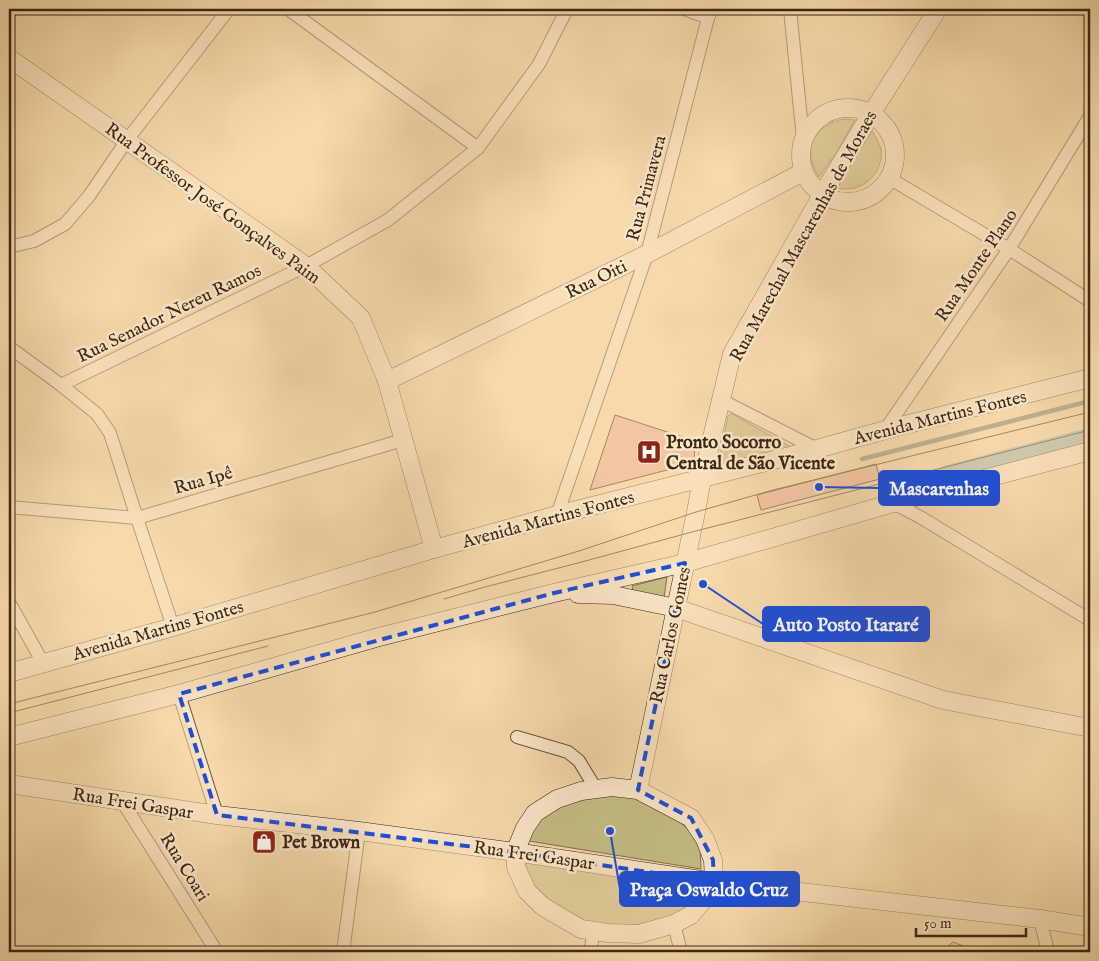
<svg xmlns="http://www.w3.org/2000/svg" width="1099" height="961" font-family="'IM FELL English',serif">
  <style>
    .green { fill: #c3bd84; stroke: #7f724b }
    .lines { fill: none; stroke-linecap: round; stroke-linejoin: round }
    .stream { stroke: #777f71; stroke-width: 4.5 }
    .canal { stroke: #9fb9b1; stroke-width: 15 }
    .building { fill: #eeaf94; stroke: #3b2712 }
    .street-casing { stroke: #6a5438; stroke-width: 14 }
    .secondary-casing { stroke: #3b2712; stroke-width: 19 }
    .street { stroke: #fae6c8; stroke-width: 12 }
    .secondary { stroke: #fae6c8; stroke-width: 18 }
    .tram { stroke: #3b2712; stroke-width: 1 }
    .marked { fill: none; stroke: #1d4ed8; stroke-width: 4; stroke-dasharray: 10 6; stroke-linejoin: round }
    .labels { text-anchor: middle; stroke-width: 5; stroke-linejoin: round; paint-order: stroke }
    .street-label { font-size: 18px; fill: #3b2712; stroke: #fae6c8 }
    .poi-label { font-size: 18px; font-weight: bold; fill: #3b2712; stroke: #fae6c8; text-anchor: start }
    .leader { fill: none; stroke: #1d4ed8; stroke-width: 2 }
    .callout-dot { fill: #1d4ed8; stroke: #fae6c8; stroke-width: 2 }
    .callout { fill: #1d4ed8; stroke: #1d4ed8; stroke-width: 2 }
    .callout-label { font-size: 19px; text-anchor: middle; font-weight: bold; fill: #fff }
  </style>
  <rect width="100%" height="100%" fill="#f7d9ab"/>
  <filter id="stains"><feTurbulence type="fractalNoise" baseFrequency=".004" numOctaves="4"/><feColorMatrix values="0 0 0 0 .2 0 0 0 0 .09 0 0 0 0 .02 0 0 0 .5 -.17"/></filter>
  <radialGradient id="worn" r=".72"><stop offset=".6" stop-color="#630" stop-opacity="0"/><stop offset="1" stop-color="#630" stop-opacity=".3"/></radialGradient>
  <g class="green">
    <path d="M844,119L855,120L837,152L819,177C801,150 813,125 844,119Z"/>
    <path d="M872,131C876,137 879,143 881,149C884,170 866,190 845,189C842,189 837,188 834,187Z"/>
    <polygon points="730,414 732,414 791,447 717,470 728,416"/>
    <polygon points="667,577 664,598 633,592 632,586"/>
    <polygon points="614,795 643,800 670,813 689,830 700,846 701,869 529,841 529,833 541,817 563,803"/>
    <polygon points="522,858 698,891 692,902 679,913 661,922 618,928 593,925 562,909 539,894 527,881"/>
  </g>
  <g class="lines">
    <polyline class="stream" points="862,459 1090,401"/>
    <polyline class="canal" points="946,473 1090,435"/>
  </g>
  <g class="building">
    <polygon points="615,415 695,441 694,463 590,490"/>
    <polygon points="876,464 880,479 761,510 757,495"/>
    <polygon points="953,942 979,952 941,952"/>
  </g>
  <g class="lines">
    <defs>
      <g id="street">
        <polyline points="288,9 478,148"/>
        <polyline points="684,9 708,18"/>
        <polyline points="790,9 803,139"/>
        <polyline points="889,178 1009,249 1090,301"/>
        <polyline points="9,247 34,241 65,224 89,196 127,140 229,9"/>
        <polyline points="9,347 61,385 97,414 110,433 137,518 173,627"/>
        <polyline points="61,385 306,266 388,220 478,148 539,64 567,9"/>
        <polyline points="721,400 817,449"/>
        <polyline points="885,430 1009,249 1090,116"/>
        <polyline points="893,503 920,517 1090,620"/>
        <polyline points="9,507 137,518 403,440"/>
        <polyline points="557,515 647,254 708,18 712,9"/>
        <polyline points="9,602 43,663"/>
        <polyline points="179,694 217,815"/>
        <polyline points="517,737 568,752 579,761 596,789"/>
        <polyline points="122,801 217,952"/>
        <polyline points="1040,919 1048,952"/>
        <polyline points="674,924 681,952"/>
        <polyline points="343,952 359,831"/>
        <polyline points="590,952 594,931"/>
      </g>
      <g id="secondary">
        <polyline points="9,58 306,266 361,318 387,381 434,549"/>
        <circle cx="848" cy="155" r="47"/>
        <polyline points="387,381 647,254 803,172"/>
        <polyline points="578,594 613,595 676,608 943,700 1090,728"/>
        <polyline points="9,673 173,627 434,549 557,515 817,449 885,430 1090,378"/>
        <polyline points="9,737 179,694 379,637 554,593 685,563 893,503 1090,451"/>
        <polyline points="9,784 217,815 359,831 515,852 714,882 1040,919 1090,927"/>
        <polygon points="612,787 638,790 691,818 705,839 713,860 714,882 706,897 691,915 674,924 639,934 608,933 581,929 562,918 542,906 527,891 516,867 515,852 525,828 535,813 557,799 581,791"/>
        <polyline points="638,790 696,512 702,479 732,354 822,195 871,114 938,9"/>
      </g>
    </defs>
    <use href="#street" class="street-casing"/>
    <use href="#secondary" class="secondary-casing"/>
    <use href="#street" class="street"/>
    <use href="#secondary" class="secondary"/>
    <g class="tram">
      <polyline points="444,599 485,587 578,563 692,532 1090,430"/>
      <polyline points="9,704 375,612 579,551 696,512 773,490 1090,412"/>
      <polyline points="9,713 268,646"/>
    </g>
  </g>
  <path d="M0 0H1099V961H0ZM685,563L638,790L691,818L713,860L714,882L515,852L217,815L179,694L554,593Z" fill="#f7d9ab" fill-opacity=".55" fill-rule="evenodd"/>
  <path class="marked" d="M685,563L638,790L691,818L713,860L714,882L515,852L217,815L179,694L554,593Z"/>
  <defs>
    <symbol id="hospital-square" viewBox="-11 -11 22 22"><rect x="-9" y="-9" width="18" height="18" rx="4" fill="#8f2418" stroke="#fae6c8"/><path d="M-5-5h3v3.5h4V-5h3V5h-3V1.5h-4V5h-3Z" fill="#fff"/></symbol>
    <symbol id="shop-square" viewBox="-11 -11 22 22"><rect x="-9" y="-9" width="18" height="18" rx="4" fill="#8f2418" stroke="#fae6c8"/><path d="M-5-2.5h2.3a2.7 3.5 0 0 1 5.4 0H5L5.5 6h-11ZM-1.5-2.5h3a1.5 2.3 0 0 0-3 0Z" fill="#fff"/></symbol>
  </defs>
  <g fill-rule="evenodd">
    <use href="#hospital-square" x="635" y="438" width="28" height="28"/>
    <use href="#shop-square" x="250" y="828" width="28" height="28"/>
  </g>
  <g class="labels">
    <g class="street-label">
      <text transform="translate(646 188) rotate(-75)" y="6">Rua Primavera</text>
      <text transform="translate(213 203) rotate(36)" y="6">Rua Professor José Gonçalves Paim</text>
      <text transform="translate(803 236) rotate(-61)" y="6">Rua Marechal Mascarenhas de Moraes</text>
      <text transform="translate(976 265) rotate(-56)" y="6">Rua Monte Plano</text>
      <text transform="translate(596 279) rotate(-26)" y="6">Rua Oiti</text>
      <text transform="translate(169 313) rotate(-26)" y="6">Rua Senador Nereu Ramos</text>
      <text transform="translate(940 417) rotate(-14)" y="6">Avenida Martins Fontes</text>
      <text transform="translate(203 480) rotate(-16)" y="6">Rua Ipê</text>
      <text transform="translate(548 519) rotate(-15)" y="6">Avenida Martins Fontes</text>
      <text transform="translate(158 630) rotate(-16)" y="6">Avenida Martins Fontes</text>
      <text transform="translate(670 635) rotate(-78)" y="6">Rua Carlos Gomes</text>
      <text transform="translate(133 803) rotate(9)" y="6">Rua Frei Gaspar</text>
      <text transform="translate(534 855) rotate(8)" y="6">Rua Frei Gaspar</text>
      <text transform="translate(185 867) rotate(58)" y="6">Rua Coari</text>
    </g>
    <g class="poi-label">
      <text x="666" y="448">Pronto Socorro<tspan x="666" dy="21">Central de São Vicente</tspan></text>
      <text x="282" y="848">Pet Brown</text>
    </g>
  </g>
  <path class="leader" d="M819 487L879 488M703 584L763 624M610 831L620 889"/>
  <g class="callout-dot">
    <circle cx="819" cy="487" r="5"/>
    <circle cx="703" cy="584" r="5"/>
    <circle cx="610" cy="831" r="5"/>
  </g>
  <g class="callout">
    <rect x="879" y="471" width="120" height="34" rx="5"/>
    <rect x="763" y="607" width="166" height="34" rx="5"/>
    <rect x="620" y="872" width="179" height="34" rx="5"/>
  </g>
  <g class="callout-label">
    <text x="939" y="495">Mascarenhas</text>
    <text x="846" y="631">Auto Posto Itararé</text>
    <text x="709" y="896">Praça Oswaldo Cruz</text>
  </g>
  <rect width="1099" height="961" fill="none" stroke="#f7d9ab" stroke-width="30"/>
  <rect x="10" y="10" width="1079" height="941" fill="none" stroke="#3b2712" stroke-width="2.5"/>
  <rect x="15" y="15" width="1069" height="931" fill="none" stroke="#3b2712"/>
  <path d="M916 928v8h110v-8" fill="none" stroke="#3b2712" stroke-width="2.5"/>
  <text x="924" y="928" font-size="15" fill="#3b2712" stroke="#fae6c8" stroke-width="4" paint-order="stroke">50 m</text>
  <rect width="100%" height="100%" filter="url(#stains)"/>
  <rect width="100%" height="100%" fill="url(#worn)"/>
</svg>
